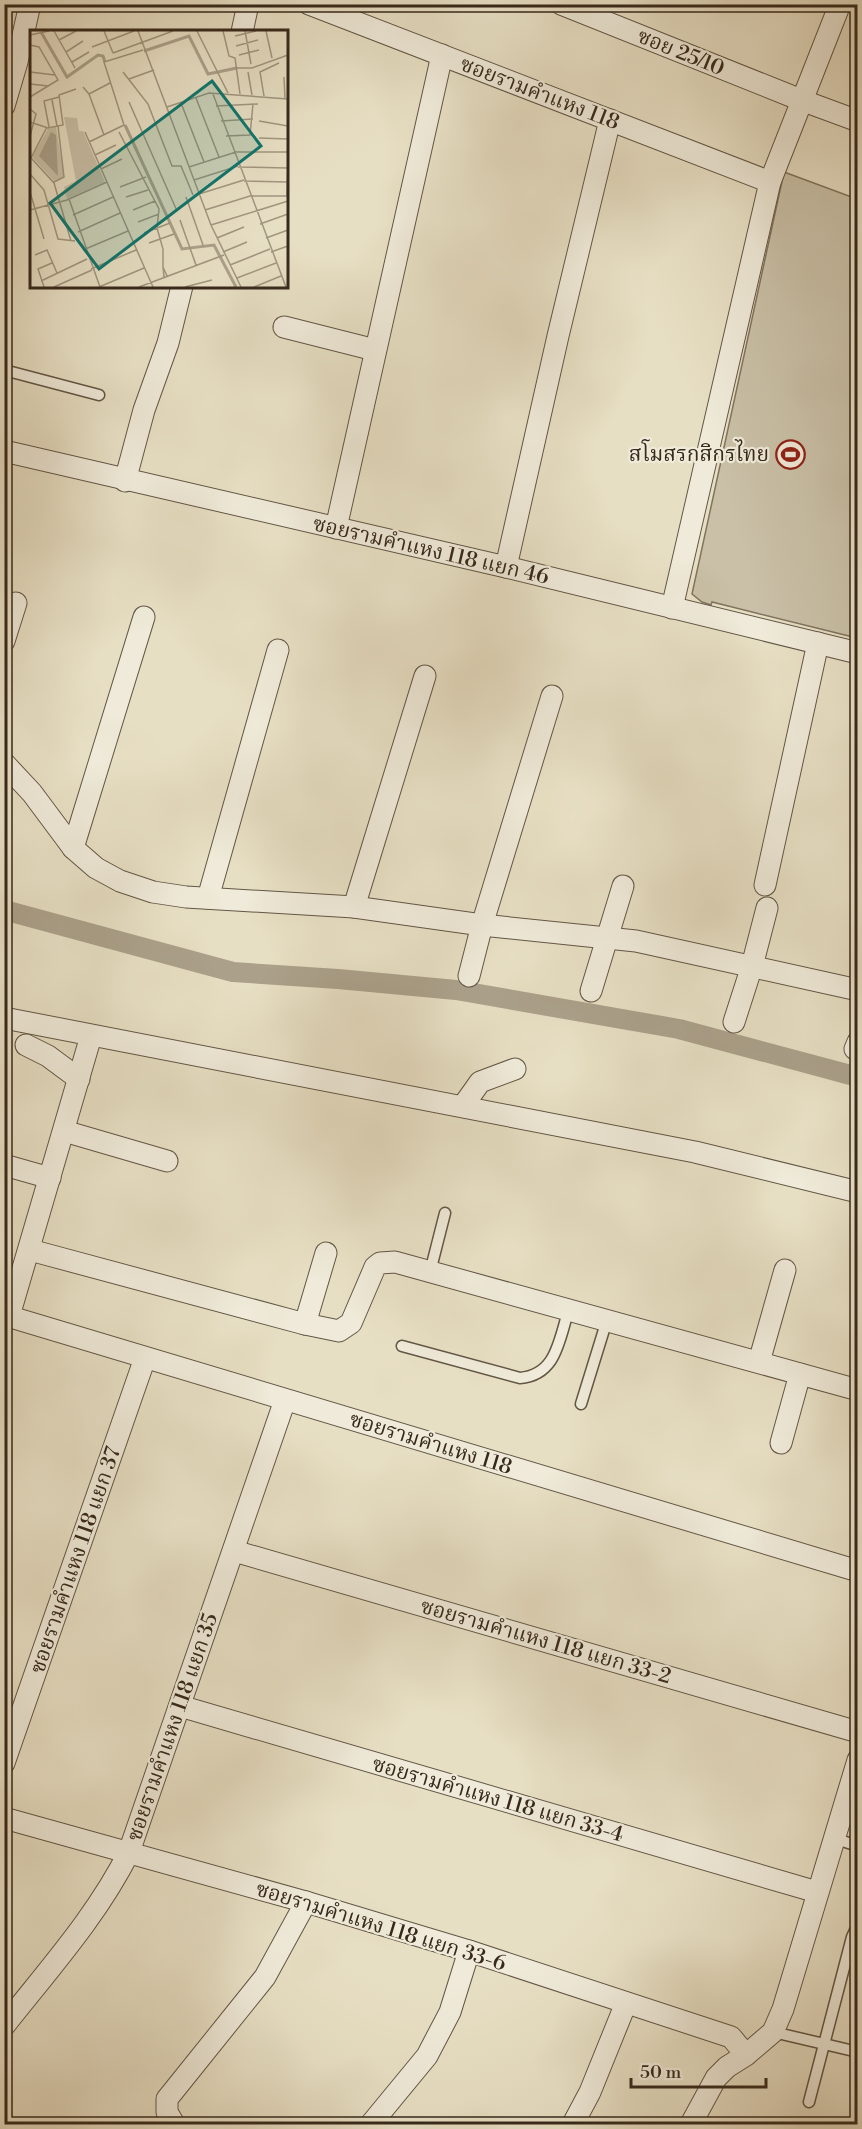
<svg xmlns="http://www.w3.org/2000/svg" width="862" height="2129" font-family="'Libre Bodoni','Noto Serif Thai',serif">
  <style>
    .green { fill: #c9c0a7; stroke: #807461; stroke-width: 1.5 }
    .lines { fill: none; stroke-linecap: round; stroke-linejoin: round }
    .canal { stroke: #aba18b; stroke-width: 20 }
    .service-casing { stroke: #635645; stroke-width: 13 }
    .minor-casing { stroke: #635645; stroke-width: 23 }
    .service { stroke: #efead9; stroke-width: 10 }
    .minor { stroke: #efead9; stroke-width: 21 }
    .labels { text-anchor: middle; stroke-width: 4.5; stroke-linejoin: round; paint-order: stroke }
    .street-label { font-size: 21px; fill: #37291b; stroke: #efead9 }
    .poi-label { font-size: 21px; fill: #37291b; stroke: #efead9; text-anchor: end }
    .inset-river { fill: none; stroke: #aba18b; stroke-width: 3 }
    .inset-road { fill: none; stroke: #a19680; stroke-width: 1.5 }
    .view { fill: #0f766e; fill-opacity: 0.15; stroke: #0f766e; stroke-width: 3 }
    .inset-edge { fill: none; stroke: #37291b; stroke-width: 3 }
  </style>
  <rect width="100%" height="100%" fill="#e7dfc4"/>
  <filter id="stains"><feTurbulence type="fractalNoise" baseFrequency=".00333" numOctaves="4"/><feColorMatrix values="0 0 0 0 .2 0 0 0 0 .09 0 0 0 0 .02 0 0 0 .5 -.17"/></filter>
  <radialGradient id="worn" r=".72"><stop offset=".6" stop-color="#630" stop-opacity="0"/><stop offset="1" stop-color="#630" stop-opacity=".3"/></radialGradient>
  <polygon class="green" points="784,172 857,199 857,638 712,602 711,605 702,602 692,594"/>
  <g class="lines">
    <polyline class="canal" points="4,910 233,972 338,979 456,990 679,1029 858,1077"/>
    <defs>
      <g id="service">
        <polyline points="4,370 99,395"/>
        <polyline points="430,1272 445,1213"/>
        <path d="M402,1346L520,1378C557,1375 559,1339 569,1309"/>
        <polyline points="581,1404 607,1320"/>
        <polyline points="833,1838 858,1846"/>
        <polyline points="773,2032 858,2052"/>
        <polyline points="809,2102 852,1937 858,1924"/>
      </g>
      <g id="minor">
        <polyline points="309,4 770,182"/>
        <polyline points="561,4 801,100 858,121"/>
        <polyline points="242,32 248,4"/>
        <polyline points="4,106 17,62 30,4"/>
        <polyline points="284,327 375,350"/>
        <polyline points="4,451 506,567 858,653"/>
        <polyline points="125,481 144,410 168,343 182,286"/>
        <polyline points="336,528 442,55"/>
        <polyline points="506,567 558,336 610,120"/>
        <polyline points="672,608 770,182 840,4"/>
        <polyline points="4,641 16,603"/>
        <polyline points="4,763 32,793 73,848 96,868 120,881 153,892 186,897 354,907 482,925 636,941 858,990"/>
        <polyline points="73,848 144,617"/>
        <polyline points="765,885 818,643"/>
        <polyline points="208,898 278,650"/>
        <polyline points="354,907 425,676"/>
        <polyline points="469,976 482,925 552,696"/>
        <polyline points="591,991 623,886"/>
        <polyline points="4,1018 695,1152 858,1192"/>
        <polyline points="734,1022 752,966 767,908"/>
        <polyline points="26,1045 48,1056 79,1079"/>
        <polyline points="855,1049 858,1042"/>
        <polyline points="463,1106 480,1082 515,1069"/>
        <polyline points="64,1131 167,1161"/>
        <polyline points="4,1165 50,1178"/>
        <polyline points="30,1250 305,1324 339,1331 351,1323 375,1267 380,1263 395,1262 858,1390"/>
        <polyline points="4,1315 858,1571"/>
        <polyline points="9,1316 91,1036"/>
        <polyline points="305,1324 326,1253"/>
        <polyline points="759,1362 785,1270"/>
        <polyline points="781,1443 800,1374"/>
        <polyline points="234,1551 858,1732"/>
        <polyline points="180,1706 817,1892"/>
        <polyline points="4,1763 145,1358"/>
        <polyline points="4,1818 306,1902 469,1951 731,2037 746,2055"/>
        <path d="M4,2026C48,1970 97,1916 129,1852L285,1400"/>
        <polyline points="174,2124 167,2112 167,2099 265,1977 306,1902"/>
        <polyline points="371,2124 427,2056 450,2012 469,1951"/>
        <polyline points="573,2124 590,2092 626,2003"/>
        <polyline points="691,2124 716,2078 727,2067 746,2055 773,2032 783,2009 858,1760"/>
      </g>
    </defs>
    <use href="#service" class="service-casing"/>
    <use href="#minor" class="minor-casing"/>
    <use href="#service" class="service"/>
    <use href="#minor" class="minor"/>
  </g>
  <defs>
    <symbol id="stadium-ring" viewBox="-11 -11 22 22"><circle r="9.5" fill="#efead9" stroke="#8f2418" stroke-width="1.5"/><path d="M0-5a6.5 5 0 1 0 0 10a6.5 5 0 1 0 0-10ZM-3.5-1.8h7v3.6h-7Z" fill="#8f2418"/></symbol>
  </defs>
  <g fill-rule="evenodd">
    <use href="#stadium-ring" x="774" y="438" width="33" height="33"/>
  </g>
  <g class="labels">
    <g class="street-label">
      <text transform="translate(681 52) rotate(22)" y="7">ซอย 25/10</text>
      <text transform="translate(540 93) rotate(21)" y="7">ซอยรามคำแหง 118</text>
      <text transform="translate(431 550) rotate(13)" y="7">ซอยรามคำแหง 118 แยก 46</text>
      <text transform="translate(431 1443) rotate(17)" y="7">ซอยรามคำแหง 118</text>
      <text transform="translate(75 1560) rotate(-71)" y="7">ซอยรามคำแหง 118 แยก 37</text>
      <text transform="translate(546 1641) rotate(16)" y="7">ซอยรามคำแหง 118 แยก 33-2</text>
      <text transform="translate(172 1727) rotate(-71)" y="7">ซอยรามคำแหง 118 แยก 35</text>
      <text transform="translate(498 1799) rotate(16)" y="7">ซอยรามคำแหง 118 แยก 33-4</text>
      <text transform="translate(381 1926) rotate(17)" y="7">ซอยรามคำแหง 118 แยก 33-6</text>
    </g>
    <g class="poi-label">
      <text x="769" y="461">สโมสรกสิกรไทย</text>
    </g>
  </g>
  <g transform="translate(30 30)">
    <rect width="258" height="258" fill="#e7dfc4"/>
    <path d="M34,87L47,88L49,101H53L75,152L37,169L34,157L46,151ZM26,97L34,147L24,151L2,127L18,99Z" fill="#c9c0a7"/>
    <path d="M21,102L26,105L28,146L9,126Z" fill="#aba18b"/>
    <path class="inset-river" d="M11,2L37,47L68,25L73,26L75,32M114,21L159,6L178,44L207,38M95,95L152,219L184,215L206,257"/>
    <path class="inset-road" d="M24,1L45,38M74,1L83,23M108,1L181,195L211,257M167,1L198,63M193,1L199,26L205,28L210,64M215,1L221,34M236,1L242,28M0,5L19,1M205,6L226,1M29,10L46,1M0,15L9,17L28,50L0,67M206,16L228,10M62,17L104,1M36,22L53,11M83,23L143,1M209,25L229,20M42,32L59,22M205,38H222L258,25M0,42L25,45M93,42L118,74L142,136H151L163,165M218,42L222,65M254,47L255,69M99,49L124,40M0,54L18,56M53,57L59,64L80,53M59,64L74,105M183,64L256,257M234,66L230,42L249,33M166,68L189,127M22,70L27,96M99,72L147,181M151,73L174,132M186,76L228,74M137,77L179,63L258,69M0,79L6,84L0,106M191,91L223,89M229,91L258,96M0,92L18,98L33,95L29,65L46,59M17,97L1,128L24,153L41,211M19,97L14,71L29,67M55,102L123,257M89,102L129,179L127,198L133,219V237M196,106L220,105L223,74M229,108L258,109M59,112L94,95L74,32L113,20M65,125L86,115M159,137L206,122H258M208,137L258,138M71,139L92,129M0,144L14,160L28,209L45,211M164,150L208,136M214,151L258,152M24,152L34,147L28,96M90,157L116,147M0,162L14,209M169,164L214,150M257,166L258,128M96,167L118,160M156,167L173,215M39,169L70,257M0,180L37,170L77,152M103,180L125,171M175,180L220,166H258M43,185L83,167M150,190L166,235M108,192L129,184M230,194L258,184M181,195L258,171M48,202L90,183M114,203L140,193M187,208L214,197M236,208L258,200M119,213L144,204M53,220L98,201M193,222L217,212M241,222L258,216M5,225L17,220L27,243M200,235L240,219M61,239L106,220M134,247L133,237L137,246M207,248L246,233M11,251L57,229M14,257L8,239L22,233M24,257L62,240M69,257L114,238M109,257L194,225M155,257L182,250M224,257L251,246"/>
    <path class="view" d="M182,51L231,116L69,239L20,173Z"/>
    <rect width="258" height="258" class="inset-edge"/>
  </g>
  <rect width="862" height="2129" fill="none" stroke="#e7dfc4" stroke-width="24"/>
  <rect x="6" y="6" width="850" height="2117" fill="none" stroke="#37291b" stroke-width="3"/>
  <rect x="12" y="12" width="838" height="2105" fill="none" stroke="#37291b" stroke-width="1.5"/>
  <path d="M631 2078v9h135v-9" fill="none" stroke="#37291b" stroke-width="3"/>
  <text x="640" y="2078" font-size="18" fill="#37291b" stroke="#efead9" stroke-width="4.5" paint-order="stroke">50 m</text>
  <rect width="100%" height="100%" filter="url(#stains)"/>
  <rect width="100%" height="100%" fill="url(#worn)"/>
</svg>
